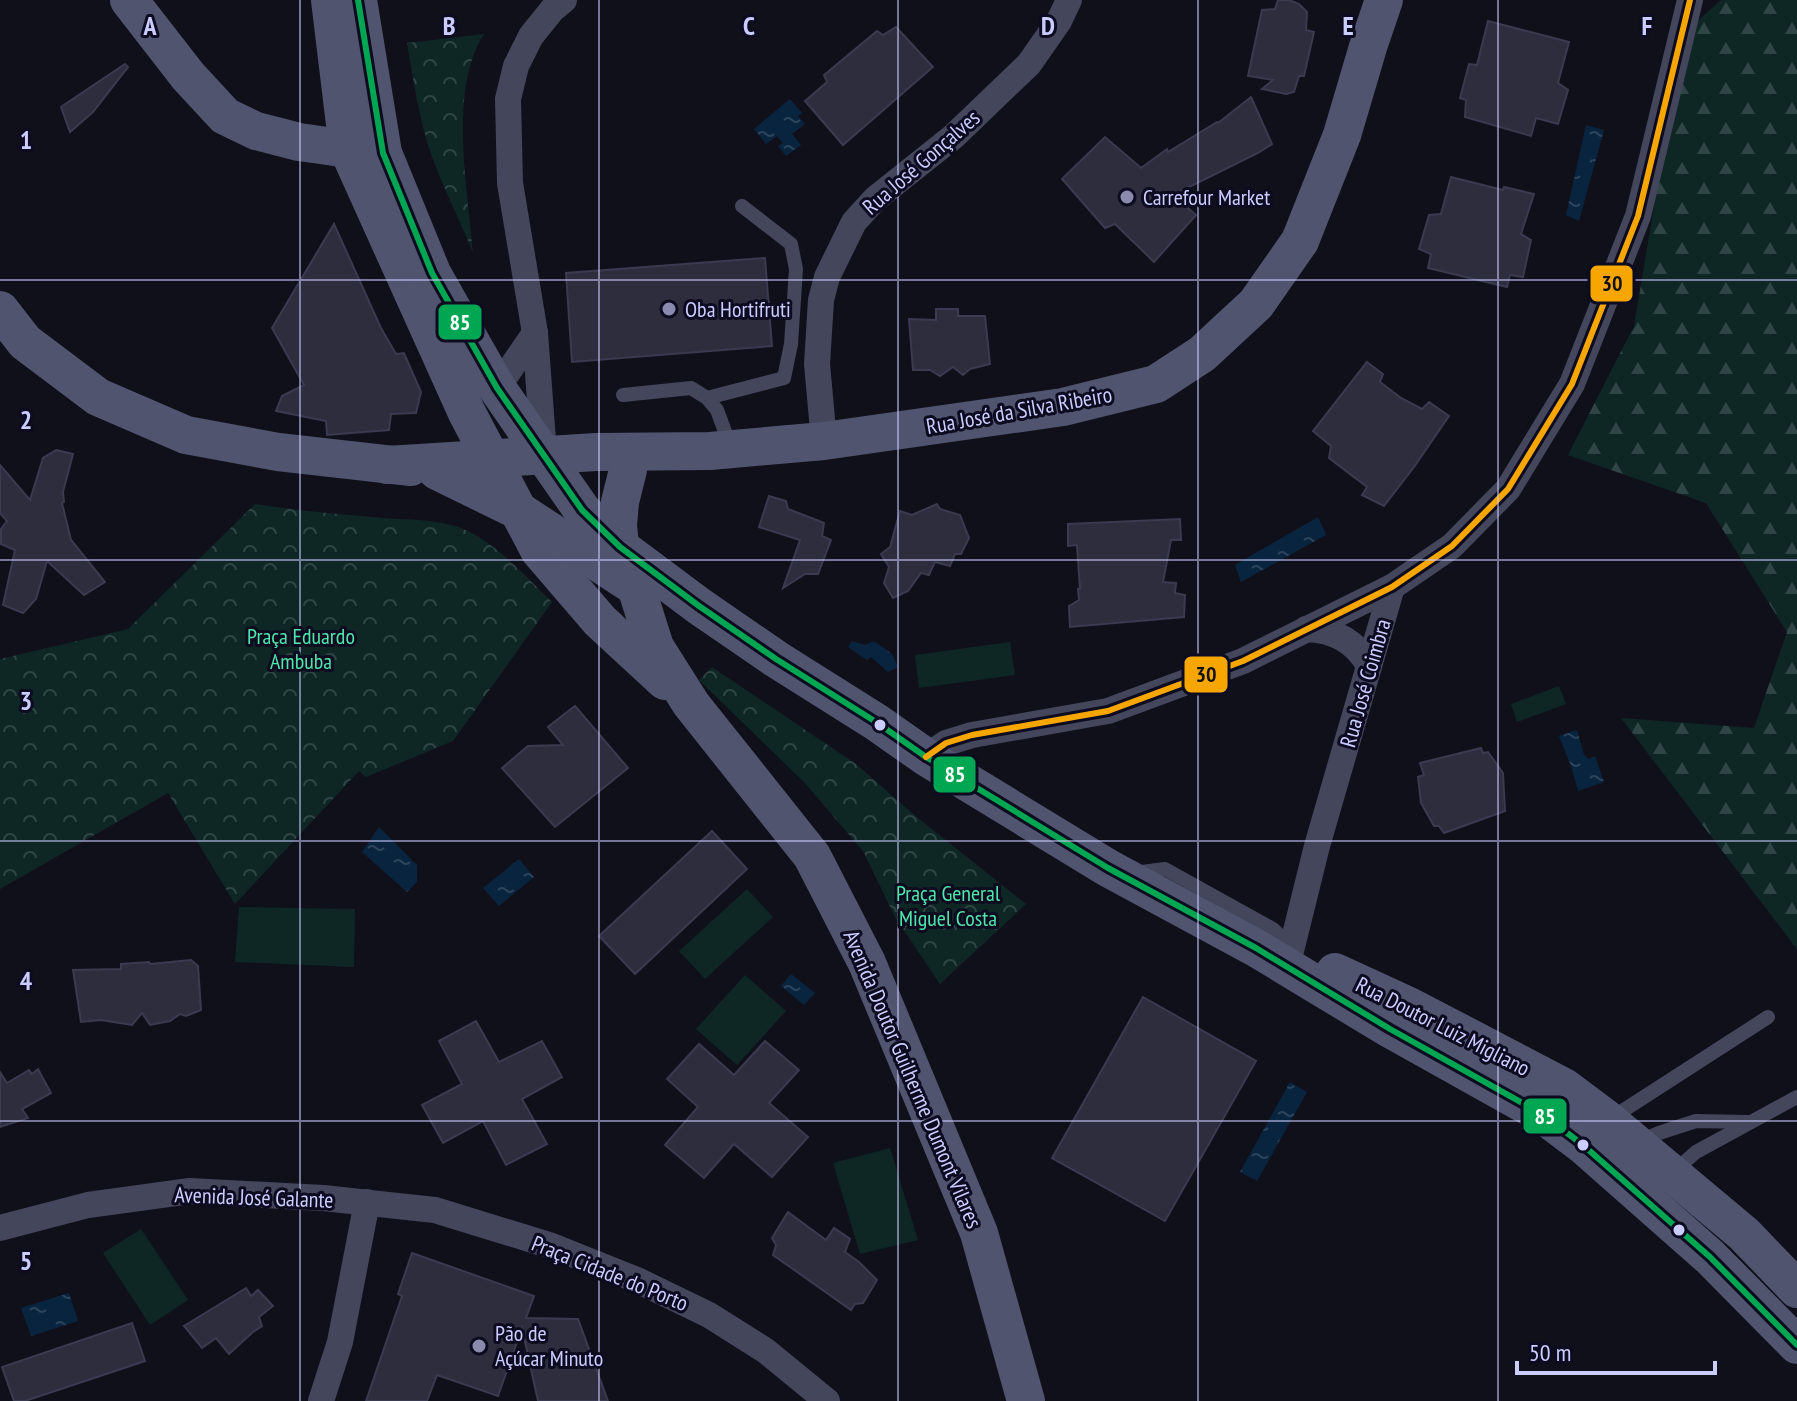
<svg xmlns="http://www.w3.org/2000/svg" width="1797" height="1401" font-family="'PT Sans Narrow',sans-serif">
  <style>
    .forest { fill: url(#forest-firs) }
    .park { fill: url(#park-crowns) }
    .pitch { fill: #0e2724 }
    .water { fill: url(#water-ripples) }
    .building { fill: #2e2d3e; stroke: #3a3a50; stroke-width: 2 }
    .lines { fill: none; stroke-linecap: round; stroke-linejoin: round }
    .lane { stroke: #44465c; stroke-width: 14 }
    .street { stroke: #44465c; stroke-width: 26 }
    .secondary { stroke: #51546f; stroke-width: 38 }
    .bus-1-casing { stroke: #0c0b20; stroke-width: 12 }
    .bus-2-casing { stroke: #0c0b20; stroke-width: 12 }
    .bus-1 { stroke: #00a651; stroke-width: 6 }
    .bus-2 { stroke: #f7a600; stroke-width: 6 }
    .grid { fill: none; stroke: #cbccff; stroke-width: 2; stroke-opacity: 0.55 }
    .poi-dot { fill: #8a8aaf; stroke: #0c0b20; stroke-width: 3 }
    .bus-dot { fill: #cbccff; stroke: #0c0b20; stroke-width: 3 }
    .labels { text-anchor: middle; stroke-width: 6; stroke-linejoin: round; paint-order: stroke }
    .street-label { font-size: 22px; fill: #cbccff; stroke: #0c0b20 }
    .poi-label { font-size: 22px; fill: #cbccff; stroke: #0c0b20; text-anchor: start }
    .park-label { font-size: 22px; fill: #50e6aa; stroke: #0c0b20 }
    .grid-label { font-size: 26px; text-anchor: middle; font-weight: bold; fill: #cbccff; stroke: #0c0b20; stroke-width: 6; stroke-linejoin: round; paint-order: stroke }
    .line-badge { stroke: #0c0b20; stroke-width: 3 }
    .badge-label { font-size: 22px; text-anchor: middle; font-weight: bold; fill: #fff }
    .pale-badge-label { font-size: 22px; text-anchor: middle; font-weight: bold; fill: #111 }
  </style>
  <defs>
    <pattern id="forest-firs" width="22" height="20" patternUnits="userSpaceOnUse" patternTransform="scale(2)"><rect width="22" height="20" fill="#0e2724"/><path d="M5 1l3.5 6h-7zM16 11l3.5 6h-7z" fill="#304545"/></pattern>
    <pattern id="park-crowns" width="20" height="18" patternUnits="userSpaceOnUse" patternTransform="scale(2)"><rect width="20" height="18" fill="#0e2724"/><path d="M2 6a3 3 0 1 1 6 0M12 15a3 3 0 1 1 6 0" fill="none" stroke="#304545"/></pattern>
    <pattern id="water-ripples" width="26" height="14" patternUnits="userSpaceOnUse" patternTransform="scale(2)"><rect width="26" height="14" fill="#09243f"/><path d="M2 4q2-2 4 0t4 0M15 11q2-2 4 0t4 0" fill="none" stroke="#2c435c"/></pattern>
  </defs>
  <rect width="100%" height="100%" fill="#10101b"/>
  <polygon class="forest" points="1721,0 1797,0 1797,949 1621,718 1754,728 1787,632 1706,503 1568,455 1634,326 1683,34"/>
  <g class="park">
    <path d="M484,34C448,90 468,189 473,253C459,217 440,182 428,145C418,112 413,77 407,43Z"/>
    <path d="M255,504C298,511 340,514 383,518C410,520 443,519 468,531C500,547 526,577 552,602L453,741L366,777L359,771L235,904L168,793L0,889V659L128,629Z"/>
    <polygon points="712,667 856,764 913,814 1026,904 940,984 895,917 863,851 805,783 699,680"/>
  </g>
  <g class="pitch">
    <polygon points="1010,642 1015,675 919,688 915,655"/>
    <polygon points="1559,686 1566,704 1517,722 1511,704"/>
    <polygon points="747,889 773,917 705,979 679,951"/>
    <polygon points="239,907 355,909 354,967 235,962"/>
    <polygon points="745,975 786,1011 737,1065 696,1029"/>
    <polygon points="890,1148 918,1240 860,1254 833,1163"/>
    <polygon points="141,1229 188,1300 150,1325 103,1253"/>
  </g>
  <g class="water">
    <polygon points="790,99 802,113 798,116 805,124 792,134 801,145 786,156 778,146 783,143 777,136 766,144 754,129"/>
    <polygon points="1586,125 1604,130 1579,221 1566,215"/>
    <polygon points="1318,517 1326,535 1241,582 1235,565"/>
    <polygon points="852,641 865,645 874,641 892,654 898,667 888,672 871,657 867,660 848,647"/>
    <polygon points="1577,730 1584,755 1589,759 1595,756 1604,782 1578,791 1571,766 1559,736"/>
    <polygon points="379,827 417,865 417,882 407,892 362,852"/>
    <polygon points="519,859 534,877 499,906 483,888"/>
    <polygon points="791,974 815,993 804,1005 781,986"/>
    <polygon points="1290,1082 1307,1092 1257,1181 1240,1172"/>
    <polygon points="69,1293 78,1321 31,1336 21,1308"/>
  </g>
  <g class="building">
    <polygon points="1278,0 1289,0 1299,4 1307,12 1306,30 1314,32 1304,76 1299,76 1294,92 1286,94 1262,89 1273,80 1248,76 1262,10 1275,9"/>
    <polygon points="1488,21 1569,42 1558,83 1568,90 1558,124 1536,118 1531,136 1465,117 1466,100 1460,98 1469,64 1477,65"/>
    <polygon points="896,27 933,67 843,145 805,101 827,82 824,75 877,31 883,35"/>
    <polygon points="125,64 128,67 93,112 70,132 61,107"/>
    <polygon points="1251,97 1272,144 1258,153 1173,195 1196,215 1154,262 1115,224 1105,228 1062,179 1105,137 1141,168 1167,149 1168,152 1217,122 1218,123"/>
    <polygon points="1451,177 1503,190 1504,187 1534,194 1521,234 1531,240 1523,277 1510,275 1507,287 1428,268 1431,254 1419,249 1429,215 1441,214"/>
    <polygon points="334,224 381,328 396,354 404,353 421,392 416,413 391,414 389,430 327,435 326,421 276,411 282,396 304,385 272,328"/>
    <polygon points="765,258 772,346 572,362 566,273"/>
    <polygon points="936,309 958,309 958,316 985,316 990,364 970,369 963,375 953,367 940,376 930,370 913,370 909,319 936,320"/>
    <polygon points="1367,362 1383,374 1380,382 1401,398 1422,409 1429,402 1449,416 1414,467 1384,506 1362,495 1367,487 1329,458 1331,446 1313,431"/>
    <polygon points="56,450 73,454 63,492 64,502 62,503 71,540 105,582 84,595 47,561 36,599 23,613 3,605 15,550 1,544 1,529 7,521 0,513 0,465 30,500 43,458"/>
    <polygon points="769,496 786,501 788,509 824,523 822,536 831,540 818,574 805,574 783,588 800,540 759,527"/>
    <polygon points="937,504 940,509 960,515 969,538 961,554 955,554 950,566 935,562 929,575 921,573 908,591 893,598 884,583 889,567 881,554 890,547 900,511 912,515"/>
    <polygon points="1180,519 1181,540 1171,540 1163,582 1176,583 1175,593 1185,595 1184,617 1070,627 1069,606 1079,600 1078,589 1080,589 1077,545 1068,546 1068,524"/>
    <polygon points="575,706 628,768 555,827 502,768 528,746 563,745 548,727"/>
    <polygon points="1481,748 1483,753 1488,752 1503,773 1505,811 1444,833 1439,826 1434,826 1421,803 1418,777 1424,775 1420,763"/>
    <polygon points="712,831 747,869 635,974 599,936"/>
    <polygon points="191,960 198,966 201,1010 186,1016 180,1014 170,1021 150,1025 142,1013 132,1025 101,1020 81,1022 73,970 121,969 121,964 149,962 150,964"/>
    <polygon points="1143,997 1256,1061 1165,1221 1052,1158"/>
    <polygon points="476,1021 499,1062 542,1041 562,1077 522,1099 547,1144 506,1165 483,1121 443,1143 422,1105 462,1084 439,1041"/>
    <polygon points="765,1041 799,1070 769,1103 808,1137 772,1177 734,1144 704,1178 665,1145 698,1107 667,1079 699,1044 734,1075"/>
    <polygon points="38,1069 51,1093 22,1109 28,1118 0,1127 0,1072 7,1083 29,1070 32,1074"/>
    <polygon points="788,1212 826,1240 834,1228 850,1239 845,1252 859,1262 877,1280 863,1303 855,1304 851,1310 773,1255 776,1245 772,1238"/>
    <polygon points="412,1253 534,1296 526,1318 578,1319 608,1401 538,1401 522,1328 498,1396 437,1375 427,1401 366,1401 402,1296 398,1294"/>
    <polygon points="246,1288 251,1296 258,1290 273,1306 259,1317 262,1326 253,1332 229,1354 216,1338 202,1348 184,1326"/>
    <polygon points="132,1323 145,1361 25,1401 14,1401 2,1367"/>
  </g>
  <g class="lines">
    <g class="lane">
      <polyline points="623,395 691,388 707,398 717,410 731,448"/>
      <polyline points="707,398 784,378 791,344 796,269 791,244 742,206"/>
      <polyline points="1134,873 1165,869 1273,929 1284,940 1291,950"/>
      <polyline points="1610,1119 1768,1017"/>
      <polyline points="1640,1141 1659,1133 1696,1121 1748,1122"/>
      <polyline points="1672,1173 1696,1152 1797,1097"/>
    </g>
    <g class="street">
      <polyline points="497,388 535,333"/>
      <polyline points="824,441 817,364 821,300 827,277 854,222 875,199 954,136 1029,64 1059,21 1069,0"/>
      <polyline points="544,454 535,333 510,183 508,99 516,66 531,36 552,10 564,0"/>
      <path d="M1306,629C1334,630 1356,641 1369,666"/>
      <polyline points="926,757 946,743 972,735 1108,711 1243,661 1392,587 1452,546 1508,489 1572,384 1638,216 1690,0"/>
      <polyline points="1274,959 1283,958 1291,951 1317,846 1392,587"/>
      <polyline points="0,1228 88,1205 190,1191 323,1198 435,1210 552,1246 637,1280 709,1315 766,1351 827,1401"/>
      <polyline points="321,1401 340,1342 367,1202"/>
    </g>
    <g class="secondary">
      <polyline points="129,0 188,76 225,116 256,131 299,142 370,152"/>
      <polyline points="330,0 348,149 467,413 539,550 600,621 665,681"/>
      <polyline points="358,0 383,153 432,273 497,388 582,510 620,547 699,606 776,659 876,722 926,757 1108,868 1256,948 1390,1029 1542,1114 1583,1145 1710,1257 1797,1345"/>
      <polyline points="0,310 25,342 98,397 186,435 278,452 411,467"/>
      <polyline points="387,465 596,452 710,451 824,441 1063,407 1156,384 1202,354 1256,304 1300,241 1342,135 1368,47 1384,0"/>
      <polyline points="628,470 620,502 618,525 620,547 637,590 655,647 691,704 812,856 867,963 979,1233 1026,1401"/>
      <polyline points="437,471 519,511 642,591"/>
      <polyline points="1335,972 1411,1007 1564,1087 1608,1120 1744,1234 1797,1289"/>
    </g>
    <defs>
      <polyline id="bus-1" points="358,0 383,153 432,273 497,388 582,510 620,547 699,606 776,659 876,722 926,757 1108,868 1256,948 1390,1029 1542,1114 1583,1145 1710,1257 1797,1345"/>
      <polyline id="bus-2" points="926,757 946,743 972,735 1108,711 1243,661 1392,587 1452,546 1508,489 1572,384 1638,216 1690,0"/>
    </defs>
    <use href="#bus-1" class="bus-1-casing"/>
    <use href="#bus-2" class="bus-2-casing"/>
    <use href="#bus-1" class="bus-1"/>
    <use href="#bus-2" class="bus-2"/>
  </g>
  <path class="grid" d="M300,0V1401M599,0V1401M898,0V1401M1198,0V1401M1498,0V1401M0,280H1797M0,560H1797M0,841H1797M0,1121H1797"/>
  <g class="poi-dot">
    <circle cx="1127" cy="197" r="8"/>
    <circle cx="669" cy="309" r="8"/>
    <circle cx="479" cy="1346" r="8"/>
  </g>
  <g class="bus-dot">
    <circle cx="880" cy="725" r="7"/>
    <circle cx="1583" cy="1145" r="7"/>
    <circle cx="1679" cy="1230" r="7"/>
  </g>
  <g class="labels">
    <g class="street-label">
      <text transform="translate(921 162) rotate(-41)" y="8">Rua José Gonçalves</text>
      <text transform="translate(1019 410) rotate(-10)" y="8">Rua José da Silva Ribeiro</text>
      <text transform="translate(1365 683) rotate(-74)" y="8">Rua José Coimbra</text>
      <text transform="translate(1443 1026) rotate(27)" y="8">Rua Doutor Luiz Migliano</text>
      <text transform="translate(913 1079) rotate(67)" y="8">Avenida Doutor Guilherme Dumont Vilares</text>
      <text transform="translate(254 1197) rotate(2)" y="8">Avenida José Galante</text>
      <text transform="translate(610 1273) rotate(22)" y="8">Praça Cidade do Porto</text>
    </g>
    <g class="poi-label">
      <text x="1143" y="205">Carrefour Market</text>
      <text x="685" y="317">Oba Hortifruti</text>
      <text x="495" y="1341">Pão de<tspan x="495" dy="25">Açúcar Minuto</tspan></text>
    </g>
    <g class="park-label">
      <text x="301" y="644">Praça Eduardo<tspan x="301" dy="25">Ambuba</tspan></text>
      <text x="948" y="901">Praça General<tspan x="948" dy="25">Miguel Costa</tspan></text>
    </g>
  </g>
  <g class="grid-label">
    <text x="150" y="35">A</text>
    <text x="449" y="35">B</text>
    <text x="749" y="35">C</text>
    <text x="1048" y="35">D</text>
    <text x="1348" y="35">E</text>
    <text x="1647" y="35">F</text>
    <text x="26" y="149">1</text>
    <text x="26" y="429">2</text>
    <text x="26" y="710">3</text>
    <text x="26" y="990">4</text>
    <text x="26" y="1270">5</text>
  </g>
  <g class="line-badge">
    <rect x="1589" y="264" width="45" height="39" rx="8" fill="#f7a600"/>
    <rect x="437" y="303" width="46" height="38" rx="8" fill="#00a651"/>
    <rect x="1183" y="655" width="46" height="39" rx="8" fill="#f7a600"/>
    <rect x="932" y="755" width="45" height="39" rx="8" fill="#00a651"/>
    <rect x="1522" y="1097" width="46" height="38" rx="8" fill="#00a651"/>
  </g>
  <g class="badge-label">
    <text x="460" y="330">85</text>
    <text x="955" y="782">85</text>
    <text x="1545" y="1124">85</text>
  </g>
  <g class="pale-badge-label">
    <text x="1612" y="291">30</text>
    <text x="1206" y="682">30</text>
  </g>
  <path d="M1517 1361v12h198v-12" fill="none" stroke="#cbccff" stroke-width="4"/>
  <text x="1529" y="1361" font-size="24" fill="#cbccff" stroke="#0c0b20" stroke-width="6" paint-order="stroke">50 m</text>
</svg>
